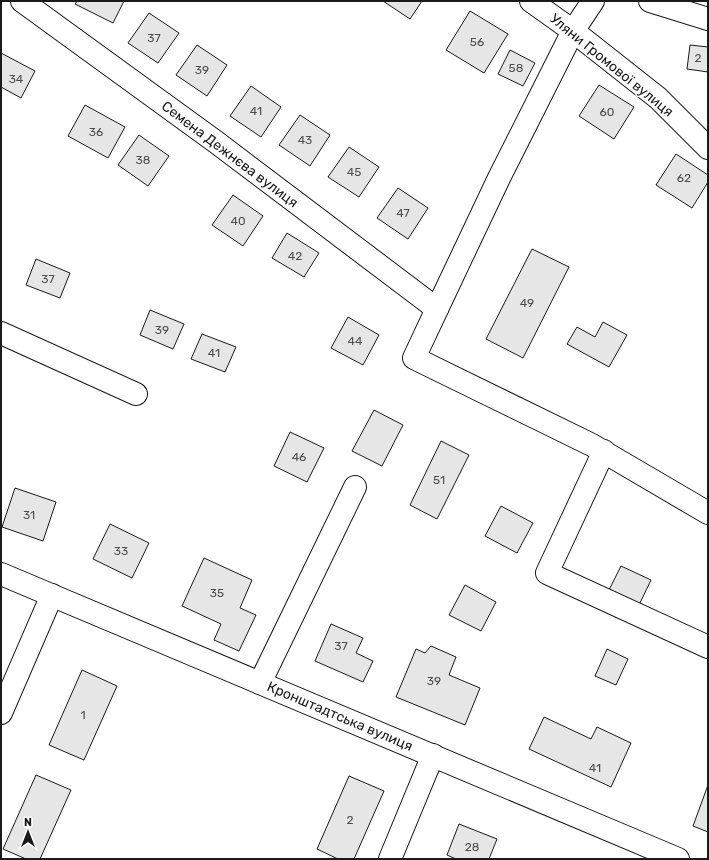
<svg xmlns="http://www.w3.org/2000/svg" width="709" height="860" font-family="Rubik,sans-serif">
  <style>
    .building { fill: #e6e6e6; stroke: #1a1a1a }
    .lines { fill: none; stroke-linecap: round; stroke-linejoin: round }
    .minor-casing { stroke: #1a1a1a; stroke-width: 24 }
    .minor { stroke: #fff; stroke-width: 22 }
    .labels { text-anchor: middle; stroke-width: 3; stroke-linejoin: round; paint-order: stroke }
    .number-label { font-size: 12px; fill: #4d4d4d }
    .street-label { font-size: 14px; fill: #1a1a1a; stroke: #fff }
  </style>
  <rect width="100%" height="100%" fill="#fff"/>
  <g class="building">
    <polygon points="77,1 124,1 113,23 75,4"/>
    <polygon points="383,1 422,1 410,19"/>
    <polygon points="470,11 508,34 484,73 446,50"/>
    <polygon points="149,13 179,33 158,63 128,43"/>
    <polygon points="197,45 227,65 207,96 176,75"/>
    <polygon points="690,45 708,47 708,72 687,69"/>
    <polygon points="510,50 535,63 523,86 498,74"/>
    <polygon points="1,53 35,71 21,98 1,87"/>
    <polygon points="599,85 634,107 614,139 579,116"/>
    <polygon points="251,86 281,107 261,137 230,116"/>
    <polygon points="85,105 125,127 108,158 68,136"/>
    <polygon points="300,115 330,135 310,166 279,145"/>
    <polygon points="139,135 169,156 148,186 118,165"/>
    <polygon points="349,147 379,167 359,197 328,177"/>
    <polygon points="676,154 708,175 708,182 692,208 656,185"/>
    <polygon points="398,188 428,208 408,239 377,218"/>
    <polygon points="233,195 263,216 243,246 212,225"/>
    <polygon points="287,233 319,253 304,277 272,258"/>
    <polygon points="532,249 569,267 523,358 486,339"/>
    <polygon points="36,259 70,273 60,298 26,285"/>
    <polygon points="150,310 184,324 173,349 140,335"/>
    <polygon points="348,317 379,335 363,365 331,348"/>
    <polygon points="603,322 627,335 609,367 567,344 577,327 595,337"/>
    <polygon points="202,334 236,347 225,372 191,359"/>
    <polygon points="374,410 403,425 382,466 352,451"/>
    <polygon points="290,432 324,448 307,482 274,466"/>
    <polygon points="441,441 469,455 437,519 410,505"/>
    <polygon points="15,488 56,502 43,541 2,527"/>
    <polygon points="501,506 533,523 517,553 485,536"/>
    <polygon points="110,524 149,543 132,578 93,559"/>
    <polygon points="204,558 252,580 240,608 256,615 239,651 214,640 221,624 182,606"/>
    <polygon points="621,566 651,580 638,607 608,592"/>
    <polygon points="465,585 496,602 481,631 449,615"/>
    <polygon points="331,624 363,638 356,653 373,661 363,682 315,661"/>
    <polygon points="431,646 456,657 449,675 480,688 465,725 396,697 416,649 425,653"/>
    <polygon points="607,649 628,659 616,685 595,676"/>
    <polygon points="82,670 117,686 84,760 49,745"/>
    <polygon points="544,717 591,739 597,727 631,743 611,787 529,749"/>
    <polygon points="36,775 71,790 40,859 26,859 3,849"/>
    <polygon points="349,776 384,791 354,859 338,859 317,849"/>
    <polygon points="708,785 708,832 693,826"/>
    <polygon points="459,824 497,839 489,859 456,859 447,855"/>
  </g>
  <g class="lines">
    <defs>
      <g id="minor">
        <polyline points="22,1 216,142 437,309"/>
        <polyline points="531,1 573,31 658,98 708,148"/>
        <polyline points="593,1 573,31 499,178 437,309 414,358 592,445 708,513"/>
        <polyline points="650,1 708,19"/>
        <polyline points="1,333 136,394"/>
        <polyline points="604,451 547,573 708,647"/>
        <polyline points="1,574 678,859"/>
        <polyline points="260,683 355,487"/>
        <polyline points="1,713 52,595"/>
        <polyline points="390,859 433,755"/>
      </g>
    </defs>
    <use href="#minor" class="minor-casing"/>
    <use href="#minor" class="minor"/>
  </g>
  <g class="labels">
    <g class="number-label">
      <text x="154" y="42">37</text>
      <text x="477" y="46">56</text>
      <text x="698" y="62">2</text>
      <text x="516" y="72">58</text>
      <text x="202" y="74">39</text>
      <text x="16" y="83">34</text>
      <text x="256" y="115">41</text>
      <text x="607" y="116">60</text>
      <text x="96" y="136">36</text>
      <text x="305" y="144">43</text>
      <text x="143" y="164">38</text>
      <text x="354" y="176">45</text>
      <text x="684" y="182">62</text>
      <text x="403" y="217">47</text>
      <text x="238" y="225">40</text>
      <text x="295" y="260">42</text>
      <text x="48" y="283">37</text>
      <text x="527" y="307">49</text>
      <text x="162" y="334">39</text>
      <text x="355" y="345">44</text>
      <text x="214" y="357">41</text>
      <text x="299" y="461">46</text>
      <text x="439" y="484">51</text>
      <text x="29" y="519">31</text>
      <text x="121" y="555">33</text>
      <text x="217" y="597">35</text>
      <text x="341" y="650">37</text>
      <text x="434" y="685">39</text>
      <text x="83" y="719">1</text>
      <text x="595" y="772">41</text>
      <text x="350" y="824">2</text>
      <text x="472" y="851">28</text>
    </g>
    <g class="street-label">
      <text transform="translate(612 65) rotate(39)" y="5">Уляни Громової вулиця</text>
      <text transform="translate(230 154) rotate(37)" y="5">Семена Дежнєва вулиця</text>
      <text transform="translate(340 716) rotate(23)" y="5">Кронштадтська вулиця</text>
    </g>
  </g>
  <rect width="709" height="860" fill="none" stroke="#1a1a1a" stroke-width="4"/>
  <g transform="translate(28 832)" stroke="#ffffff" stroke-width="3" paint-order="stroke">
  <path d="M0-3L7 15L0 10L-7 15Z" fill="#1a1a1a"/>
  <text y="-6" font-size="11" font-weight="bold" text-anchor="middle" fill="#1a1a1a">N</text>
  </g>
</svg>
